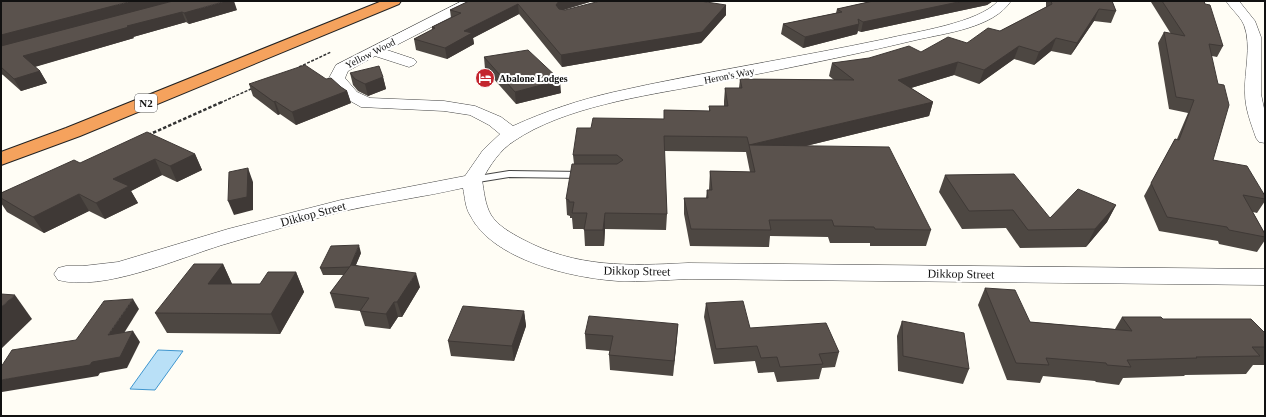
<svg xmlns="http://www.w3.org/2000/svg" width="1266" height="417" font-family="Georgia,serif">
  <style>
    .water { fill: #b9e0f7; stroke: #3f96cf }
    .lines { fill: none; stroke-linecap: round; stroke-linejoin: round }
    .lane-casing { stroke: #444; stroke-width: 2 }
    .street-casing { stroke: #444; stroke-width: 1 }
    .highway-casing { stroke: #222; stroke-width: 2 }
    .path-far1 { stroke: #333; stroke-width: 1.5; stroke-dasharray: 3 1.5; stroke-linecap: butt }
    .path { stroke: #333; stroke-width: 2.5; stroke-dasharray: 3.5 2; stroke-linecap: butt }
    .lane { fill: #fff; fill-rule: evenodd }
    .street { fill: #fff; fill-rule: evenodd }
    .highway { fill: #f5a25d; fill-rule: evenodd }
    .wall { fill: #4d4742 }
    .shaded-wall { fill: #3f3936 }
    .building { fill: #5a524d; stroke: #3f3936 }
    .labels { text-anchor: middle; stroke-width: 4; stroke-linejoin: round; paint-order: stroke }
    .far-street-label { font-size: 10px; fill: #111; stroke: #fff }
    .far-poi-label { font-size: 10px; font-weight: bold; fill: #111; stroke: #fff; text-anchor: start }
    .shield { fill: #fff; stroke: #585858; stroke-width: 1 }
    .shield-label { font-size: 11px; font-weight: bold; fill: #111 }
    .street-label { font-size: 12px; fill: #111; stroke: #fff }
  </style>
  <rect width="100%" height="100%" fill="#fffdf5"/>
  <polygon class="water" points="158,350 183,351 155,390 130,389"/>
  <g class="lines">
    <defs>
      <polygon id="lane" points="509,171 583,172 588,175 583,178 509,177 472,183 467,180 472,177"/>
      <g id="street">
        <path d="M462,1H478L476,4L387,50L414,59L417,62L414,65L409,67L375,56L348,71L345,78L357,92L370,98L444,101L475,106L501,117L513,126C546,111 579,100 614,92C703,72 795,58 885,39C914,32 979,23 998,1H1011C993,28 946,33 916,40C845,57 773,71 702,85C643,96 564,107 514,141C500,150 490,165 482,180C484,191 485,205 491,215C498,226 511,233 522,239C576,268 629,266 688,263L1265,269V285L688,279C665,280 641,282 618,281C572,278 492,260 470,215C465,207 465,197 463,188C424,197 384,202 344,211C303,222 262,233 222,245C177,259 103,292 58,280L54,274L58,268L66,266H83L118,262L228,229L341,200L465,176L483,150L500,134L489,125L470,115L444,111L361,107L345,98L335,88L329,78L336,65Z"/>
        <path d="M1226,1H1239L1255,21L1261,37V94L1265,113V143L1259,142L1256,138C1251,123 1245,109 1245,93C1244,72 1252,46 1244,25C1240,16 1232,10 1226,1Z"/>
      </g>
      <polygon id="highway" points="382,1 401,1 399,4 80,136 1,165 1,152 66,128"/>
    </defs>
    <use href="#lane" class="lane-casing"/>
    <use href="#street" class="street-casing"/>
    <use href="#highway" class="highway-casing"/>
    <g class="path-far1">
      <polyline points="299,67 331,52"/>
      <polyline points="220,103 253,88"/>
    </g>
    <polyline class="path" points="148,135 222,102"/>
    <use href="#lane" class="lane"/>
    <use href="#street" class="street"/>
    <use href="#highway" class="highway"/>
  </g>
  <g class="wall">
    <polygon points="1,1 237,10 189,24 186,22 133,37 134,38 35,67 40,71 47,83 21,91 3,75 1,74"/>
    <polygon points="469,1 593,1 563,10 565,10 726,5 726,15 701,43 562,67 519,14 473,38 474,44 447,59 416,50 414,39 432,30 432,27 451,18 450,10"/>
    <polygon points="868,1 993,1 987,5 861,32 858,31 857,34 803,48 781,34 783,24 836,13 837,9 868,2"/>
    <polygon points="1046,1 1112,1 1116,11 1111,23 1094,21 1071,55 1051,51 1034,65 1014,59 979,84 954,75 911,88 933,102 929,116 806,146 931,230 926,246 870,246 870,243 830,243 828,237 770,236 769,247 690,246 684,214 684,198 706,198 707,190 709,190 710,171 750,172 746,152 664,151 667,214 666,230 605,229 604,246 585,246 584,229 573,229 572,218 570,218 570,216 567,215 566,199 574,164 573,155 591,128 664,119 664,110 709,111 709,106 724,106 724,101 725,88 739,88 740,79 834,80 829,76 832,63 921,52 967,43 1000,31 1046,7"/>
    <polygon points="1151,1 1204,1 1205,4 1223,46 1217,57 1212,56 1213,160 1265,196 1265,201 1257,213 1253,212 1265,234 1265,240 1257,252 1219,244 1218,241 1159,231 1144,196 1175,139 1177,139 1188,113 1169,109 1158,43 1164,32 1171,34 1151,2"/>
    <polygon points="484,57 561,93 516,104 485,69"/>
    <polygon points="350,73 383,77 386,89 368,96 358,91 353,85"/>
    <polygon points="326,79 347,91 351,103 296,125 280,114 278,115 253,96 249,84"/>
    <polygon points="195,154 202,170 177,182 162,175 131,191 138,203 105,219 89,211 44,233 7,212 1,203 1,193 80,163"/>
    <polygon points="945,175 1050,218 1116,205 1107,222 1086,247 1020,248 1006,228 962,229 939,192"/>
    <polygon points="361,253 356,265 420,287 402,317 398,317 390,329 365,326 360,311 335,308 330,293 344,275 323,275 320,268"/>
    <polygon points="223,264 232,284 260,284 296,272 304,292 280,334 167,333 155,313"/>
    <polygon points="985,288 1030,322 1115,329 1122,317 1163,319 1265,333 1265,365 1253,365 1246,374 1185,375 1184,376 1123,378 1119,385 1096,382 1095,381 1043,376 1040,383 1007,380 978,305"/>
    <polygon points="706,303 750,328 839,352 835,367 822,368 819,379 777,382 774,372 758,373 755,361 714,364 704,317"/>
    <polygon points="524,311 526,326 514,361 451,356 448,341"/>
    <polygon points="902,321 969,369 963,384 898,371 897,336"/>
    <polygon points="678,324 673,376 610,370 609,355 610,351 586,349 585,334"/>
  </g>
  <g class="shaded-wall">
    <polygon points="132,1 175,1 1,48 1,35"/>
    <polygon points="226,1 234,1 237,10 189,24 184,13"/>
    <polygon points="559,1 593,1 560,11 556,5"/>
    <polygon points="963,1 993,1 987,5 861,32 863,22"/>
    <polygon points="518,4 519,14 473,38 474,44 447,59 445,48 464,31"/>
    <polygon points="726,5 726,15 701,43 562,67 561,55"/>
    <polygon points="1099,9 1094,21 1071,55 1077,43"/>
    <polygon points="182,12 186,22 133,37 134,38 30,68 23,56 127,26"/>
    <polygon points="859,24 857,34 803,48 805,37"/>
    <polygon points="1056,38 1051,51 1034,65 1039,52"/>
    <polygon points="1019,46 1014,59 979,84 984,70"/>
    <polygon points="958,62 954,75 894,93 898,80"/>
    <polygon points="40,71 47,83 21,91 14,79"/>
    <polygon points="383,77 386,89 368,96 365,84"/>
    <polygon points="560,80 561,93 516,104 515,92"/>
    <polygon points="347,91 351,103 296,125 292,112"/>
    <polygon points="275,101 280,114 278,115 274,102"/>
    <polygon points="933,102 929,116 752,159 749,145"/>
    <polygon points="195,154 202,170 177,182 170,166"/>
    <polygon points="155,159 162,175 131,191 138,203 105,219 96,203 113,179"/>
    <polygon points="248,168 253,182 253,210 234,215 228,201"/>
    <polygon points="79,194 89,211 44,233 33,217"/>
    <polygon points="1116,205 1107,222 1086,247 1095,229"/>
    <polygon points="605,213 605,229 604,246 603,230"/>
    <polygon points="359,245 361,253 352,274 350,267"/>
    <polygon points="223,264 232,284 208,284"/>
    <polygon points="296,272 304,292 280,334 271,314"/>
    <polygon points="416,273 420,287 402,317 397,302"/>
    <polygon points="15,295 32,319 1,349 1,307"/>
    <polygon points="133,299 139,309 116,346 108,335"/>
    <polygon points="394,302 398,317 390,329 386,314"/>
    <polygon points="524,311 526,326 514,361 512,346"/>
    <polygon points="678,324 677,339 673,376 674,361"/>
    <polygon points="133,331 140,342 127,368 100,373 98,376 2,392 1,391 1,380 92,362"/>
  </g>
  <g class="building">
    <polygon points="1,1 132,1 1,35"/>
    <polygon points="173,1 226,1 184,13 182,12 127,26 129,27 23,56 40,71 14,79 1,67 1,46"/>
    <polygon points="469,1 559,1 556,5 559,9 565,10 600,1 700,1 726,5 702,32 561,55 518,4 464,31 472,33 445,48 414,39 435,28 432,27 461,13 450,10"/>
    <polygon points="873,1 963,1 863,22 858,19 859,24 805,37 783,24 842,12 837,9"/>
    <polygon points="1051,1 1112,1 1116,11 1099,9 1077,43 1056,38 1039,52 1019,46 984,70 958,62 898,80 933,102 749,145 747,137 664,136 667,214 605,213 603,230 584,230 587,213 572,213 574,202 569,202 569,200 566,199 572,164 617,164 623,160 617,155 573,155 577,128 591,128 593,118 664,119 664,110 710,111 709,106 728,106 725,88 742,88 740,79 854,80 832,63 869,58 909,46 921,52 948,37 967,43 988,28 1000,31 1052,4"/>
    <polygon points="1162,1 1204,1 1205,4 1210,5 1223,46 1209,44 1218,84 1224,85 1229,105 1213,160 1247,166 1265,196 1265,199 1243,195 1265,234 1265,237 1229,230 1227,227 1167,217 1151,183 1175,139 1179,140 1194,100 1176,97 1164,32 1185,36"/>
    <polygon points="528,50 560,80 515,92 484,57"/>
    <polygon points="305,65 326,79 331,78 341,87 347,91 292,112 275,101 274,102 249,84"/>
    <polygon points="379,66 383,77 365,84 355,79 350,73"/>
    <polygon points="147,132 195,154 170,166 155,159 113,179 129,186 96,203 79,194 33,217 1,198 1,193 74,160 80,163"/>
    <polygon points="749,145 889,147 931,230 875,229 874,227 834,226 832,220 769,220 771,230 691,229 684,198 708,198 707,190 712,190 710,171 755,172"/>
    <polygon points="248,168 247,197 228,201 229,172"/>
    <polygon points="1014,174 1050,218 1078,189 1116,205 1095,229 1028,230 1013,210 969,211 945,175"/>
    <polygon points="359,245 350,267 320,268 331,246"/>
    <polygon points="194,264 223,264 208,284 260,284 268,272 296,272 271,314 155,313"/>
    <polygon points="351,265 416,273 397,302 394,302 386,314 360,311 369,298 330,293"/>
    <polygon points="985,288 1015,290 1030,322 1132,331 1122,317 1161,317 1163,319 1251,319 1265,333 1265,347 1252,347 1260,356 1196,357 1197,358 1127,360 1131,367 1107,365 1106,363 1046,358 1049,365 1016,363"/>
    <polygon points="1,294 15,295 1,307"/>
    <polygon points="133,299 108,335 133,331 120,357 92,362 90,365 1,380 1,367 12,350 76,340 104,301"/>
    <polygon points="743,301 750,328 826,323 839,352 819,354 823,364 780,367 777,357 761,358 757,346 716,349 706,303"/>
    <polygon points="463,306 524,311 512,346 448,341"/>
    <polygon points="589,316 678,324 674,361 609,355 613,336 585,334"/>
    <polygon points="902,321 964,333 969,369 903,356"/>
  </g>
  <defs>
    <symbol id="hotel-disc" viewBox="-11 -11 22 22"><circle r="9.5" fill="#c4262e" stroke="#fff"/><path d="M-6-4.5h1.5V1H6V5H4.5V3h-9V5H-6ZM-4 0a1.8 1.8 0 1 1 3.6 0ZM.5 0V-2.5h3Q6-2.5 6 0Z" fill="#fff"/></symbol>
  </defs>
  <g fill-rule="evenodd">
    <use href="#hotel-disc" x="474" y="67" width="22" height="22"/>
  </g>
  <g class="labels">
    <g class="far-street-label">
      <text transform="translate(370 53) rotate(-27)" y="4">Yellow Wood</text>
      <text transform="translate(729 75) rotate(-11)" y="4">Heron's Way</text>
    </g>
    <g class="far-poi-label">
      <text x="499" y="82">Abalone Lodges</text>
    </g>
    <rect class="shield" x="135" y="94" width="22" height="18" rx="3"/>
    <g class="shield-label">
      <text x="146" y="107">N2</text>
    </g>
    <g class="street-label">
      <text transform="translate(313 214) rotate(-15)" y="4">Dikkop Street</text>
      <text transform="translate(637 271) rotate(1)" y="4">Dikkop Street</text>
      <text transform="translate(961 274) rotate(1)" y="4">Dikkop Street</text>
    </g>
  </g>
  <rect width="1266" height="417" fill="none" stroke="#111111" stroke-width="4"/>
</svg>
